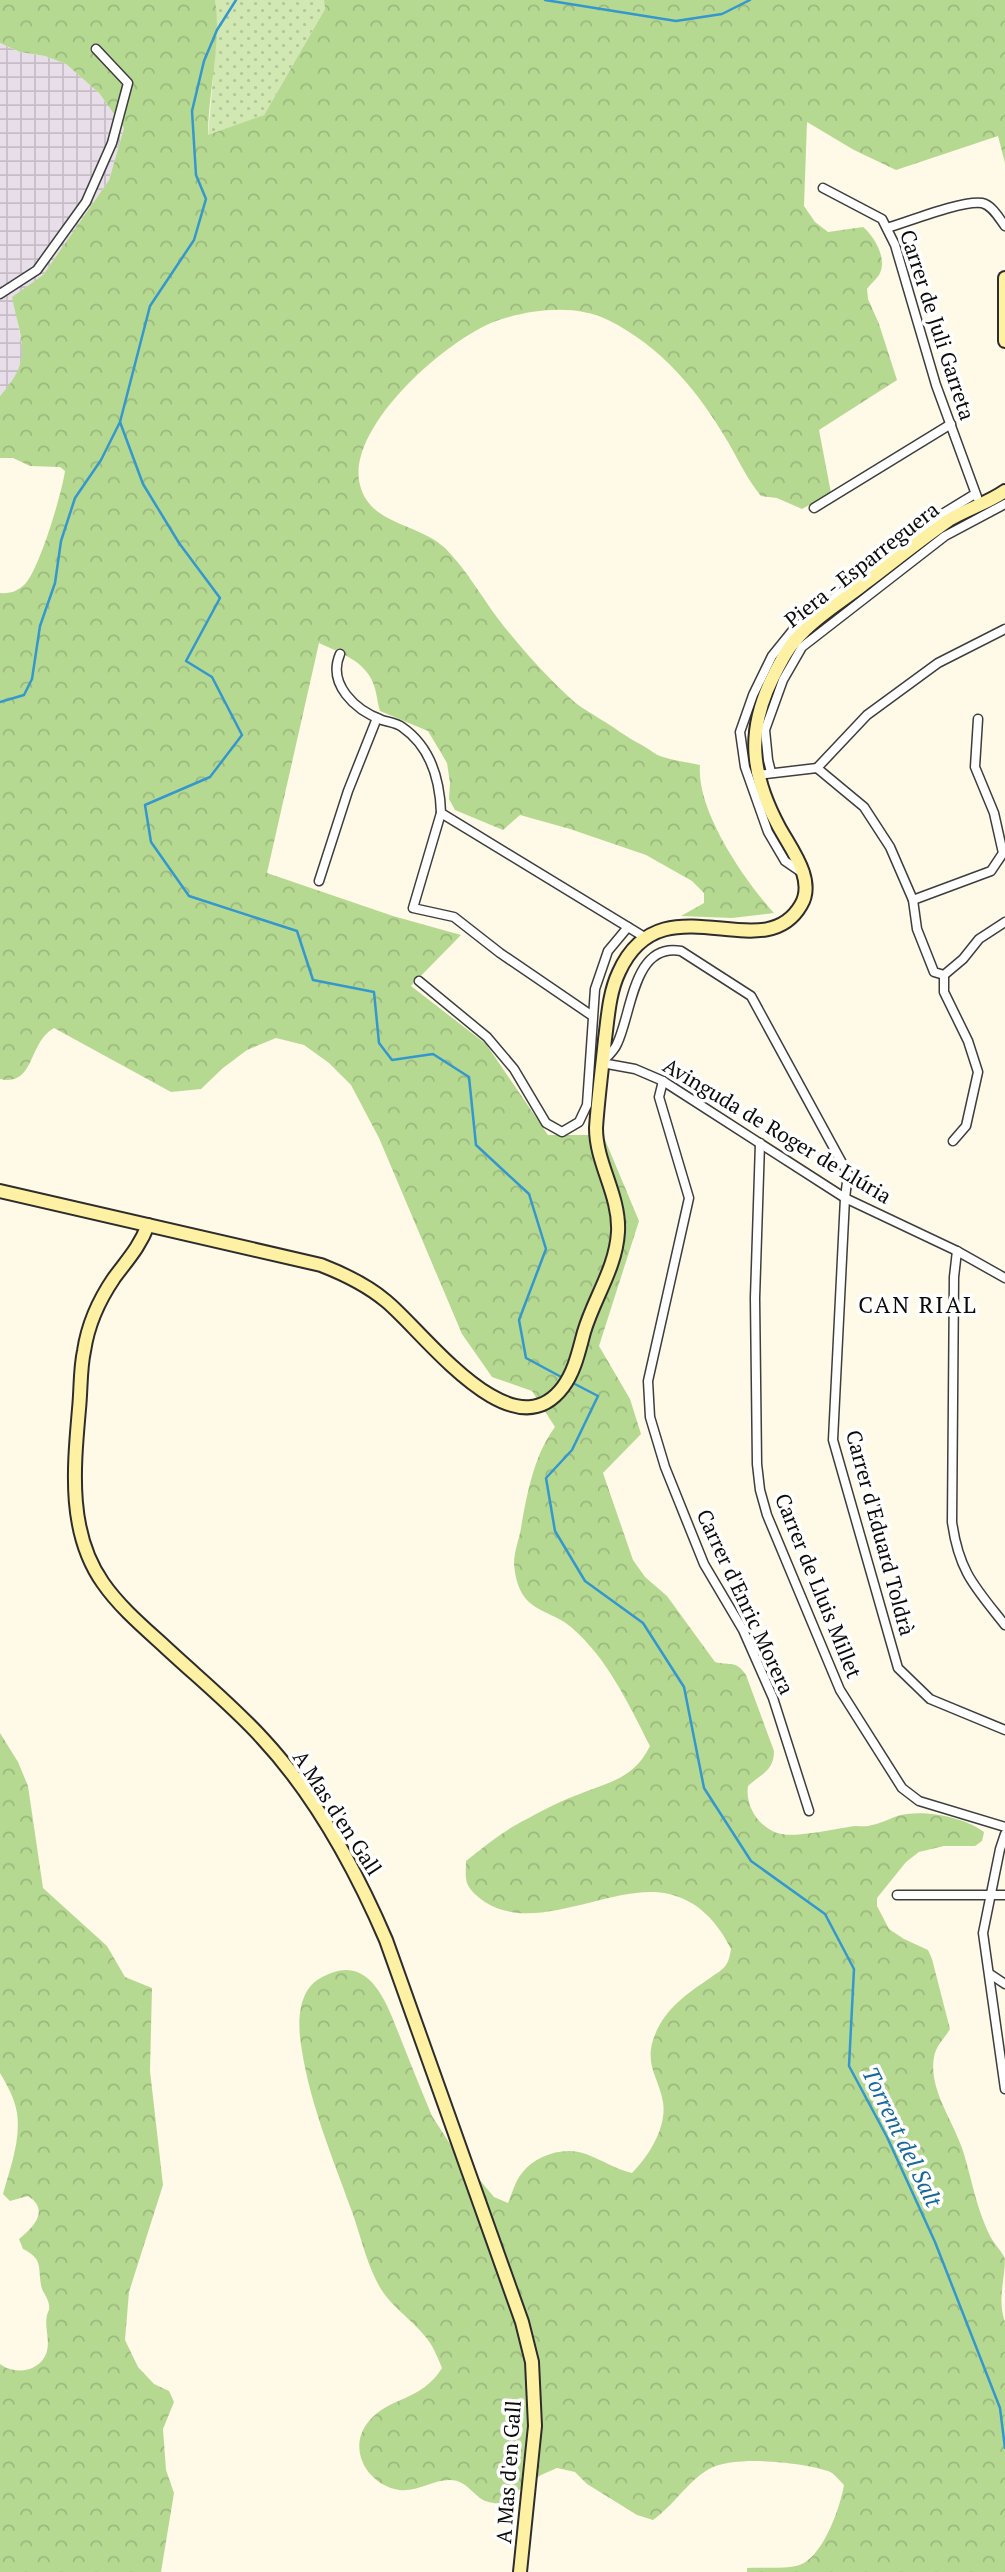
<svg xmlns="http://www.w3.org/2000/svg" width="1005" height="2572" font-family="'PT Serif',serif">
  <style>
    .industrial { fill: url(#industrial-grid) }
    .grass { fill: url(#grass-dots) }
    .forest { fill: url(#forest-crowns) }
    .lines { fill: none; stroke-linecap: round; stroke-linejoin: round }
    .stream { stroke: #3497cd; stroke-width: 2.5 }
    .street-casing { stroke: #3e3e3e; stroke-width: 11 }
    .secondary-casing { stroke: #2d2d2d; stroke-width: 16 }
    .street { stroke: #fff; stroke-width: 8 }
    .secondary { stroke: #fff1a3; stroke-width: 12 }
    .labels { text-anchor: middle; stroke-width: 7; stroke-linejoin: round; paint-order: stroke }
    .street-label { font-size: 21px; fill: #0b0b0b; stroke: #fff }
    .neighbourhood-label { font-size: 23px; letter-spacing: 2px; fill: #0b0b0b; stroke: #fff }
    .water-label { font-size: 23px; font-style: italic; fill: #15679c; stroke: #fff }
  </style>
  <defs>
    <pattern id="industrial-grid" width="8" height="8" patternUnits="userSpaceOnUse" patternTransform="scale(1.75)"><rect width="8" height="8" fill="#e8deea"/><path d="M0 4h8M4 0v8" fill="none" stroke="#c6bdc7"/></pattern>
    <pattern id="grass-dots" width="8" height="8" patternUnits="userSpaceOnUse" patternTransform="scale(1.75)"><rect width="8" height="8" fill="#d1e8b3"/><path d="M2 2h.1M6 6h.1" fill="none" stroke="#b2c699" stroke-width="1.8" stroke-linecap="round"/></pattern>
    <pattern id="forest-crowns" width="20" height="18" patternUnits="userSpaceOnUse" patternTransform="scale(1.75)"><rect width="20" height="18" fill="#b6d992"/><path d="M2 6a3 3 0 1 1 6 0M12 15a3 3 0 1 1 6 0" fill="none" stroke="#9bb97d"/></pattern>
  </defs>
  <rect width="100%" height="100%" fill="#fff9e8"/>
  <polygon class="industrial" points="0,43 20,52 45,56 66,64 99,93 124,128 109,180 43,275 13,297 24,356 16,379 0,396"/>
  <polygon class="grass" points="215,0 324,0 325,9 264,115 208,136 217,30"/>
  <g class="forest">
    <path d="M0,0H215C222,42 208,92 208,135L264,115L325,9L324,0H1005V163L998,136L896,170L854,150L807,122L804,206L815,222L828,232L863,227C875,237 888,260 879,275C876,280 870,284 867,289L868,299L879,324L897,380L819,430L831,493L802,509L777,498L761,496C747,479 739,461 728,442C699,392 661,346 608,320C576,304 532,309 499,320C450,336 345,427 360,485C370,525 418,523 445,548C466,569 481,596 499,620C520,647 545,675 570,698C579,707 590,712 600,719C614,727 626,737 640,744C648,748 655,755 663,757C675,761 688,762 700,765C696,810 744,880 774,913L732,918L681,916L704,903V893L692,881L646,855L570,829L520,815L503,830L455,810L449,799L450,783L447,763L428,731L380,711C377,702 377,692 373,683C365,661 339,652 319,643L267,873L393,916L461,935L411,986L486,1044L548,1135H603L639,1221L599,1346L630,1399L641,1434L603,1473L633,1560L645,1577L667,1596L715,1662C731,1666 736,1660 746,1675L774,1751C774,1771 761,1774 748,1786C745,1806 758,1826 777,1833C795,1839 836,1828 856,1826C861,1826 867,1827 872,1825C884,1823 894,1815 907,1814C931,1811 965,1818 984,1832L982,1841L975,1846H944L919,1852L906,1862L877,1898V1906L889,1929L904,1939L928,1950L932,1959L950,2029C945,2038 936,2045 934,2057C928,2090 955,2123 964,2154C972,2181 977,2210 990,2236C994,2244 1002,2251 1005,2259C1005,2279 997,2300 1005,2322V2572H747V2568C763,2567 780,2569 796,2566C822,2561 840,2508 844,2485C839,2480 834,2473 828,2471C801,2462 734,2455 709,2469C688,2481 673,2506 653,2520L637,2515L587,2484L575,2472L557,2468L541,2475L499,2504C494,2503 487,2502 483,2500C473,2494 469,2485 457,2481C438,2476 418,2493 399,2490C367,2485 346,2448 369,2421C390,2396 421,2402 442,2368C437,2356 433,2345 424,2335C408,2316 387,2304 376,2280C365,2258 360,2233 351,2209C331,2153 307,2097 300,2037C298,2017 300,1990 319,1979C370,1948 387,2004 402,2042C412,2067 422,2092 432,2116L452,2147L494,2197L508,2203C512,2194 515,2181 522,2173C536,2155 564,2146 586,2154C602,2160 615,2169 632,2173C649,2156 667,2127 663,2102C659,2078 645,2066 653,2040C663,2010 685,1995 710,1978C715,1974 723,1970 726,1965C729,1961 730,1954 731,1949C718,1923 699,1901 669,1894C615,1881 537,1936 485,1902C479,1898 470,1891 467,1883C465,1877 466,1867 466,1861C481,1849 497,1836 514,1826C534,1815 555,1803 577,1795C608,1782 633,1780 650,1746C628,1703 608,1659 571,1627C556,1614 533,1611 523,1595C517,1585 515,1575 514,1564C514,1551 519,1540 521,1528C527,1494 534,1455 555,1427L532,1391L492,1377L462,1334L379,1138L351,1085L329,1063L304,1045L276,1038L247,1050L223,1068L201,1089L171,1092L54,1028C28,1042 35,1087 0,1079V593C10,594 18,591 25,584C39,570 62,493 65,471L60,467L30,466L13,458H0V396C34,358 21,343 12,297L43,275L109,180L124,128L99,93L66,64L45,56L20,52L0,43Z"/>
    <path d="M0,1733L18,1762L28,1786L43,1888L107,1946L125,1977L152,1988L150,2071L163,2185L129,2292L125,2340L138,2367L154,2384L169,2391L174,2402L163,2429L166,2470L174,2493L161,2572H0V2364C14,2375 39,2372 46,2354C51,2341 44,2328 47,2315C49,2308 50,2312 49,2305C48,2297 42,2292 41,2285C38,2266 43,2259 23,2249L19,2239C32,2228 51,2211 28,2196L10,2201L3,2194C10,2168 21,2140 17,2113C15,2099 7,2085 0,2073Z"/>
  </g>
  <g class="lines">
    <g class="stream">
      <polyline points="545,0 676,21 722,14 750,0"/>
      <polyline points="120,422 143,484 179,543 220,598 186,661 212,677 242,735 210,777 145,805 151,842 189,896 297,931 313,980 374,992 379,1043 392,1060 433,1054 469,1077 476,1145 529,1194 546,1249 519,1320 526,1358 565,1379"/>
      <polyline points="0,702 24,695 32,679 40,626 55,583 61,541 75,498 101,460 120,422 150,306 194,240 206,199 196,175 192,111 204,61 217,30 236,0"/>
      <polyline points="571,1382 598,1396 572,1450 546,1478 555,1531 585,1581 643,1623 684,1687 704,1788 751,1861 825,1914 854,1969 849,2066 887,2137 935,2242 1000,2408 1005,2448"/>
    </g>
    <defs>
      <g id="street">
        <polyline points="823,188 882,219 895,245 936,385 977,497"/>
        <path d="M887,228C908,222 962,200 982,203C992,205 999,218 1005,226"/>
        <polyline points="0,294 37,270 86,202 112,143 128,83 96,49"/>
        <polyline points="814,508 951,424"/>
        <path d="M340,654C327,684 355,710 382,720C388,722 397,723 402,727C431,747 440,780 441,813L646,938"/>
        <polyline points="817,768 867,715 938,663 1005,629"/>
        <polyline points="771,772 768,760 765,730 783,680 802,647 945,536 1005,504"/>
        <polyline points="758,775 817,768 864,807 890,847 913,900 917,929 934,972 944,975 963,959 979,939 1005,922"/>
        <polyline points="441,813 413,908 454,917 500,953 591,1015"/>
        <polyline points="801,872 785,861 768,832 745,767 740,732 753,695 772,656 793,630 944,513 975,494"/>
        <polyline points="319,881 348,791 377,718"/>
        <polyline points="913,900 991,871 1003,853 994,813 975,767 978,719"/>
        <polyline points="944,975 944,992 968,1041 978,1072 966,1126 953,1141"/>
        <polyline points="419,981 487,1037 514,1069 546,1123 562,1132 579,1122 587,1105 595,989 608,951 628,927"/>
        <path d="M603,1061C608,1056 614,1051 617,1044C632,1013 633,942 681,951L751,996L848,1174L845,1198L833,1440L898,1668L930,1699L1005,1730"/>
        <polyline points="602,1063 635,1069 663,1081 845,1198 957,1251 1005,1278"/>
        <polyline points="663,1081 659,1097 689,1198 648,1381 650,1417 665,1467 704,1564 743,1630 773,1698 809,1811"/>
        <polyline points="760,1143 755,1298 757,1464 760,1490 767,1515 840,1690 902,1788 919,1801 1005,1827"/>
        <path d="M957,1251L954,1277L952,1522C959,1572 975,1587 1005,1625"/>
        <polyline points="1005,1834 1000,1849 983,1933 1005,2089"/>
        <polyline points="897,1895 1005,1895"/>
        <polyline points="990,1974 1005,1984"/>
      </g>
      <g id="secondary">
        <polyline points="1005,278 1005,341"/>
        <path d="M0,1191L321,1265C344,1274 367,1285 386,1301C424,1332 512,1455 563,1387C575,1371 579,1350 584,1332C594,1298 616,1268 618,1232C620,1195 596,1164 596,1128C598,1098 602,1069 605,1039C608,1017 609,993 619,972C662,877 763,971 801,905C816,880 791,849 779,827C751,775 746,731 773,677C781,661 789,645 802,633C820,614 844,600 864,584C892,563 920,540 949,520C967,509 988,503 1005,491"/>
        <path d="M148,1225C139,1248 128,1259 114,1278C99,1300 88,1324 84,1351C80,1369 81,1390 79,1409C74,1467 67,1532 103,1583C119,1606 141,1625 162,1644C195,1675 231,1704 262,1738C316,1796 355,1868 386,1940L522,2322L532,2362L535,2426L520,2572"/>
      </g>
    </defs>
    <use href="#street" class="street-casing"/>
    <use href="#secondary" class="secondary-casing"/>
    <use href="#street" class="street"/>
    <use href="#secondary" class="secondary"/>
  </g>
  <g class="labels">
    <g class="street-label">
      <text transform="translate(937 325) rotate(72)" y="7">Carrer de Juli Garreta</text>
      <text transform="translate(862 565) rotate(-38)" y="7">Piera - Esparreguera</text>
      <text transform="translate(777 1131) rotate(31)" y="7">Avinguda de Roger de Llúria</text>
      <text transform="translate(880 1533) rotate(75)" y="7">Carrer d'Eduard Toldrà</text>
      <text transform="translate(818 1586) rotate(68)" y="7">Carrer de Lluis Millet</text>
      <text transform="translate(745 1602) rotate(65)" y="7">Carrer d'Enric Morera</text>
      <text transform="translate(337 1813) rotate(57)" y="7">A Mas d'en Gall</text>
      <text transform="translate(509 2472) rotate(-86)" y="7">A Mas d'en Gall</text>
    </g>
    <g class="neighbourhood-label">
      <text x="918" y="1313">CAN RIAL</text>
    </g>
    <g class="water-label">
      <text transform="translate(902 2137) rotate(64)" y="8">Torrent del Salt</text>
    </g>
  </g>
</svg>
